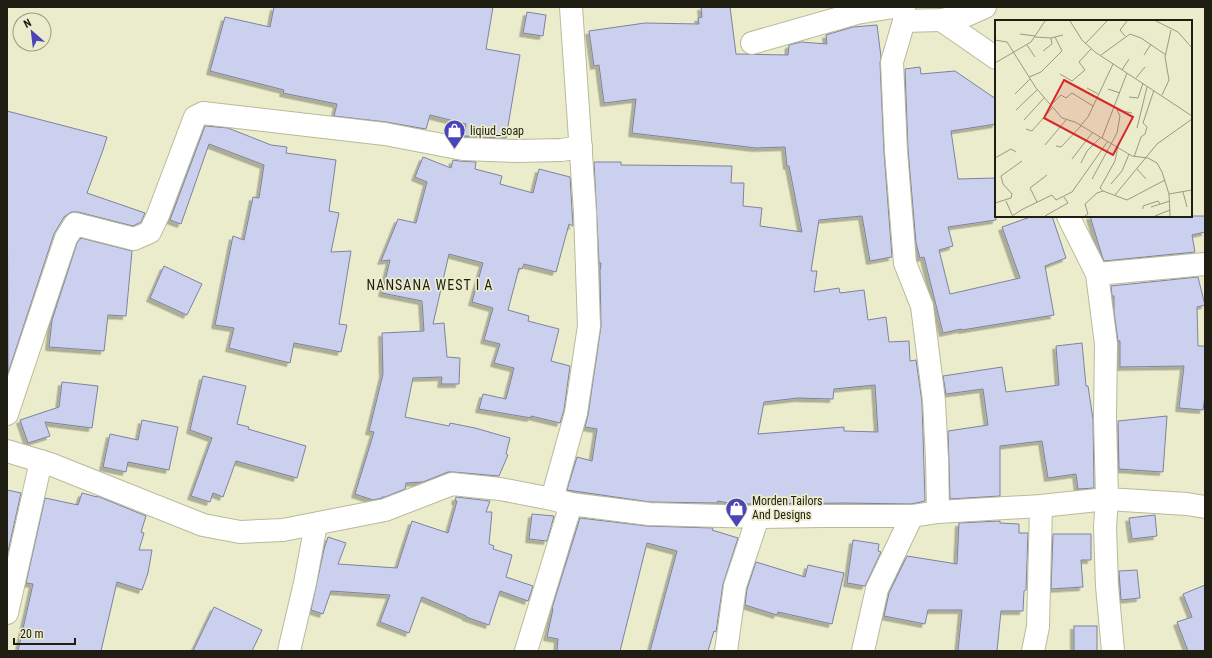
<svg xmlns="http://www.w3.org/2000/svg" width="1212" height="658" font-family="'Roboto Condensed',sans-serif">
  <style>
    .building { fill: #cbd0ef; stroke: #7e829f; fill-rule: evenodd; filter: url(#shadow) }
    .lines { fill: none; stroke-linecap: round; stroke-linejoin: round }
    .minor-casing { stroke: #baba9a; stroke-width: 24 }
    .minor { stroke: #fff; stroke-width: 22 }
    .labels { text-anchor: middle; stroke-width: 3.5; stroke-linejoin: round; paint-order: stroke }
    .poi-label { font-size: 12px; fill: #1e1e12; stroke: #ebeccb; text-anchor: start }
    .quarter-label { font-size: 14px; letter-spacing: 1px; fill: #1e1e12; stroke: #ebeccb }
    .inset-road { fill: none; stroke: #999a81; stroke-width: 1 }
    .view { fill: #d62828; fill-opacity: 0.15; stroke: #d62828; stroke-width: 2 }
    .inset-edge { fill: none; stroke: #1e1e12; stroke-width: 2 }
  </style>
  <defs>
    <filter id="shadow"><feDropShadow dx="-3.5" dy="3.5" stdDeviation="0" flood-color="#0004"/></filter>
  </defs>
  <rect width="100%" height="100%" fill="#ebeccb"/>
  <g class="building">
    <polygon points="274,7 493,7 486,49 520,55 506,138 464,136 466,124 430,115 426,129 386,122 334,116 337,104 283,93 284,90 210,71 225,17 270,27"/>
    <path d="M701,7H730L736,54L788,55L789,45L801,42L827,44L826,35L853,27L877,25L881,57L880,63L884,152L892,257L870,261L862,216L819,220L811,271H817L814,292L839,288L840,293L864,290L868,320L886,317L889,342L909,341L910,361L916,360L922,402L925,501L911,504L844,503L758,504H734L718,501L717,503L650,502L567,490L577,457L592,461L597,429L585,427L588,415L601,326L600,271L601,263H599L594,162H621V165L732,166L731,183H744L743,206L762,208L760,226L802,232L789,166H787L785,147L756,148L632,133L636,99L604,103L599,65L594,66L589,31L645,23L699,24L698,18L702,17ZM875,385L878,432L844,431V427L758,434L764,402L798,398L833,399L834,389Z"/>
    <polygon points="527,12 546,15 543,36 523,33"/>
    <polygon points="920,67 921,74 955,71 996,99 996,124 951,131 958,179 996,178 996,220 948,227 953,246 939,250 950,294 1020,278 1002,227 1033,216 1052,216 1066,258 1045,266 1054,315 962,330 961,329 943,333 924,257 920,258 916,243 908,150 905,69"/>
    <polygon points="7,111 107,137 103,150 87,193 145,213 141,222 133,226 78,212 71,212 64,217 54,234 8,373"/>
    <polygon points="205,126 228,128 271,145 287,147 286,153 336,160 329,211 339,213 331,252 351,251 339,324 347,325 341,352 294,343 290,363 229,348 234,328 215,325 233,236 244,240 253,197 259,198 264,165 209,144 181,224 170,220"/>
    <polygon points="423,157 451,168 453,160 459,161 476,162 475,169 502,176 500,184 533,193 539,169 570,177 573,226 569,224 556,272 524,264 522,269 519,268 508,310 529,316 528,321 559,329 551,361 570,366 564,410 560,423 531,416 531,418 479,409 483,394 506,399 514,368 494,363 500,344 484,340 493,308 472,302 483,263 449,254 433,324 444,323 447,357 460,358 459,384 441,384 442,377 413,378 405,417 449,426 450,423 475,428 510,438 506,454 508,455 499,476 453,472 448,472 423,482 406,483 405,489 385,497 382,497 382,498 373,500 355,494 374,432 369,431 383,374 382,333 424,331 422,301 382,293 390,260 381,261 398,219 416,223 427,182 415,177"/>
    <polygon points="1090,216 1205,216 1205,232 1192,235 1195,252 1104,261 1102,256"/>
    <polygon points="81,238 132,251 126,316 108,315 104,351 49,347 52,320 77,243"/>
    <polygon points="164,266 202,284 187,315 150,298"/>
    <polygon points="1198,277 1205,305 1197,307 1198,346 1205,346 1205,396 1203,410 1179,408 1184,366 1120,367 1120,341 1118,341 1114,312 1114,296 1112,296 1111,286"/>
    <polygon points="1082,343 1086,386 1088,386 1093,419 1094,488 1078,489 1076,474 1048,478 1042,441 1000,446 1000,496 950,499 948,431 988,425 983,389 946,394 943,376 1002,367 1006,392 1059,385 1056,346"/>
    <polygon points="203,376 246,386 237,424 249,427 248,429 306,446 297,478 236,461 223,497 213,493 210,502 191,496 212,438 190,430"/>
    <polygon points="62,382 98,386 92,428 45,422 50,436 28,443 20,420 59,407"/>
    <polygon points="1167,416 1163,472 1119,469 1118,421"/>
    <polygon points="142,420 178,427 169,470 128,462 126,472 103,467 110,434 138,440"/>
    <polygon points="7,490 21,493 7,556"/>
    <polygon points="82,493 97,497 97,496 146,516 141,532 144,533 139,550 152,550 148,573 142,590 117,582 101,651 18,651 33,584 26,583 45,498 78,505"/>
    <polygon points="456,497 490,501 486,512 492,512 489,544 494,546 493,549 512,555 506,577 533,586 528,601 500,591 489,625 466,617 466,616 422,597 409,633 380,622 390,595 331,591 323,614 311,610 324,549 328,537 346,543 338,564 397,568 412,521 448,533 457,501 455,501"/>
    <polygon points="532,514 554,516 547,541 529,539"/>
    <polygon points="1155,515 1157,536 1132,539 1129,518"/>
    <polygon points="580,518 647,526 713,528 712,530 738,538 723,584 716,632 714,631 708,651 650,651 677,551 647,543 620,651 557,651 558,639 547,637 553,609 552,608"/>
    <polygon points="1000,521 1000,523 1019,524 1019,533 1028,533 1026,590 1024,591 1023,611 1001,611 997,651 958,651 962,610 928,610 925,624 884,616 889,593 907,556 957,564 959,523"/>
    <polygon points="1053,534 1091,534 1091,560 1081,560 1083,587 1051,589"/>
    <polygon points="853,540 879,544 878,551 881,552 865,586 847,583"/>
    <polygon points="756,562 805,577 808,565 844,573 832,624 778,612 777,615 745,605 747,589"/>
    <polygon points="1137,570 1140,598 1121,600 1119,571"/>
    <polygon points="1205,585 1205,651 1188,651 1177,622 1192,617 1183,594"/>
    <polygon points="214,607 262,630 252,651 193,651"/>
    <rect x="1074" y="626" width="23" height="25"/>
  </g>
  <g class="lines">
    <defs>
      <g id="minor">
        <polyline points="904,7 904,21 892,62 896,151 905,263 922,306 934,401 937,459 938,512"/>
        <polyline points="941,20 996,58"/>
        <polyline points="904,21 941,20 967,15 985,7"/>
        <polyline points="752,43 857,13 893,7"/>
        <polyline points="1068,216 1097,274 1106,344 1105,417 1107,499 1105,527 1107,586 1113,651"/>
        <polyline points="1097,274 1205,264"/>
        <polyline points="7,414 66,238 75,224 134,239 150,232 158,215 195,117 203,113 385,134 463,149 517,151 561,150 581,147"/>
        <polyline points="7,451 50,464 203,525 240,532 283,530 385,510 452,484 500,489 552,499 571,504 649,514 758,517 820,516 912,516 938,512 1041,506 1107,499 1187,504 1205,507"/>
        <polyline points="552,499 576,413 589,326 585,212 571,7"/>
        <polyline points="7,613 41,461"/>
        <polyline points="289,651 305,583 316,524"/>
        <polyline points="526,651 571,504"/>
        <polyline points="726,651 735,586 758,517"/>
        <polyline points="863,651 877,589 912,516"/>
        <polyline points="1033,651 1038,627 1041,506"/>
      </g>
    </defs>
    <use href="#minor" class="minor-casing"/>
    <use href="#minor" class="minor"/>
  </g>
  <defs>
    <symbol id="shop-pin" viewBox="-11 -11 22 30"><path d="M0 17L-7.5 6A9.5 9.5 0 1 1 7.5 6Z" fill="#4a43b9" stroke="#ebeccb"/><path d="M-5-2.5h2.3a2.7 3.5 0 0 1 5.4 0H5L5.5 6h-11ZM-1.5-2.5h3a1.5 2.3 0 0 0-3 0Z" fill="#fff"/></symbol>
  </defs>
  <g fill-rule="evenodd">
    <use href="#shop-pin" x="442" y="118" width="25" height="34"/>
    <use href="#shop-pin" x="724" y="496" width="25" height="34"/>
  </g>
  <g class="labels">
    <g class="poi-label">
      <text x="470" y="135">liqiud_soap</text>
      <text x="752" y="505">Morden Tailors<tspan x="752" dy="14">And Designs</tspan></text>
    </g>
    <g class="quarter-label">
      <text x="430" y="290">NANSANA WEST I A</text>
    </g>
  </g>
  <g transform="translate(995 20)">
    <rect width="197" height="197" fill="#ebeccb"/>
    <path class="inset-road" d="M75,1L87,20L100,32L197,96M161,1L183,12L197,28M25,14L40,16M130,16L125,10L132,1M40,17L56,18L68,15M0,20L12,22L41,68L67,98L80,102L137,136L153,138L162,143L167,152L174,174L175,196M90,24L112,1M32,25L40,37M48,31L57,24L56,18M106,35L135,14L146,18L171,35M149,35L156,24M0,43L36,22L50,1M127,50L134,39M65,54L77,61L90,50L84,42L96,29M34,57L46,52L67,31L60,17M141,58L150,47M92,68L103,74M113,69L125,73M20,74L35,59M167,75L174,60L170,37L176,10M134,77L143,78L148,63M55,86L66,75L71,78L77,73L98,86M21,90L42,70M123,90L137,93M29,100L49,78M86,105L93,97L118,44M142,108L152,67M31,109L37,111L57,88M107,118L132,53M50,125L71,100M61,126L66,127L86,106M139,137L146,117L150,114L152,107L148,103L159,70M0,138L16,129L21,132M77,139L97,113M86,143L92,131L106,117M142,149L151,159M97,159L122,113L125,96L122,90M116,164L127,151L134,134M108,171L105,168L120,141L123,126M188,172L192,187M174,174L197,170M120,175L162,124L197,99M11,181L17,195M42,182L35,168L52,155M0,183L16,178L17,174L8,164L6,156L27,141M156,187L175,181M148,189V186L163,181L165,184M17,196L28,189L57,175L61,180L77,172L113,121M50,196L73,183L69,177M90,196L93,194L90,184L102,173L108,171L132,180L170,160M160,196L175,190"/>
    <path class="view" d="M69,60L138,97L118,135L49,98Z"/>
    <rect width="197" height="197" class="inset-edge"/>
  </g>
  <rect width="1212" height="658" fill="none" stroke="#1e1e12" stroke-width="16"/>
  <g transform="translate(32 32) rotate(332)"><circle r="19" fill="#ebeccb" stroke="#999a81"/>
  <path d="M0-3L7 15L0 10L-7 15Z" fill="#4a43b9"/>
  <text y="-6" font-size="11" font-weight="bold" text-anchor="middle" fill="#1e1e12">N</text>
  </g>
  <path d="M14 638v6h61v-6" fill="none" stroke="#1e1e12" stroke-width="2"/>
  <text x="20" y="638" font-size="12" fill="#1e1e12" stroke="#ebeccb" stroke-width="3" paint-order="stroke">20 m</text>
</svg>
